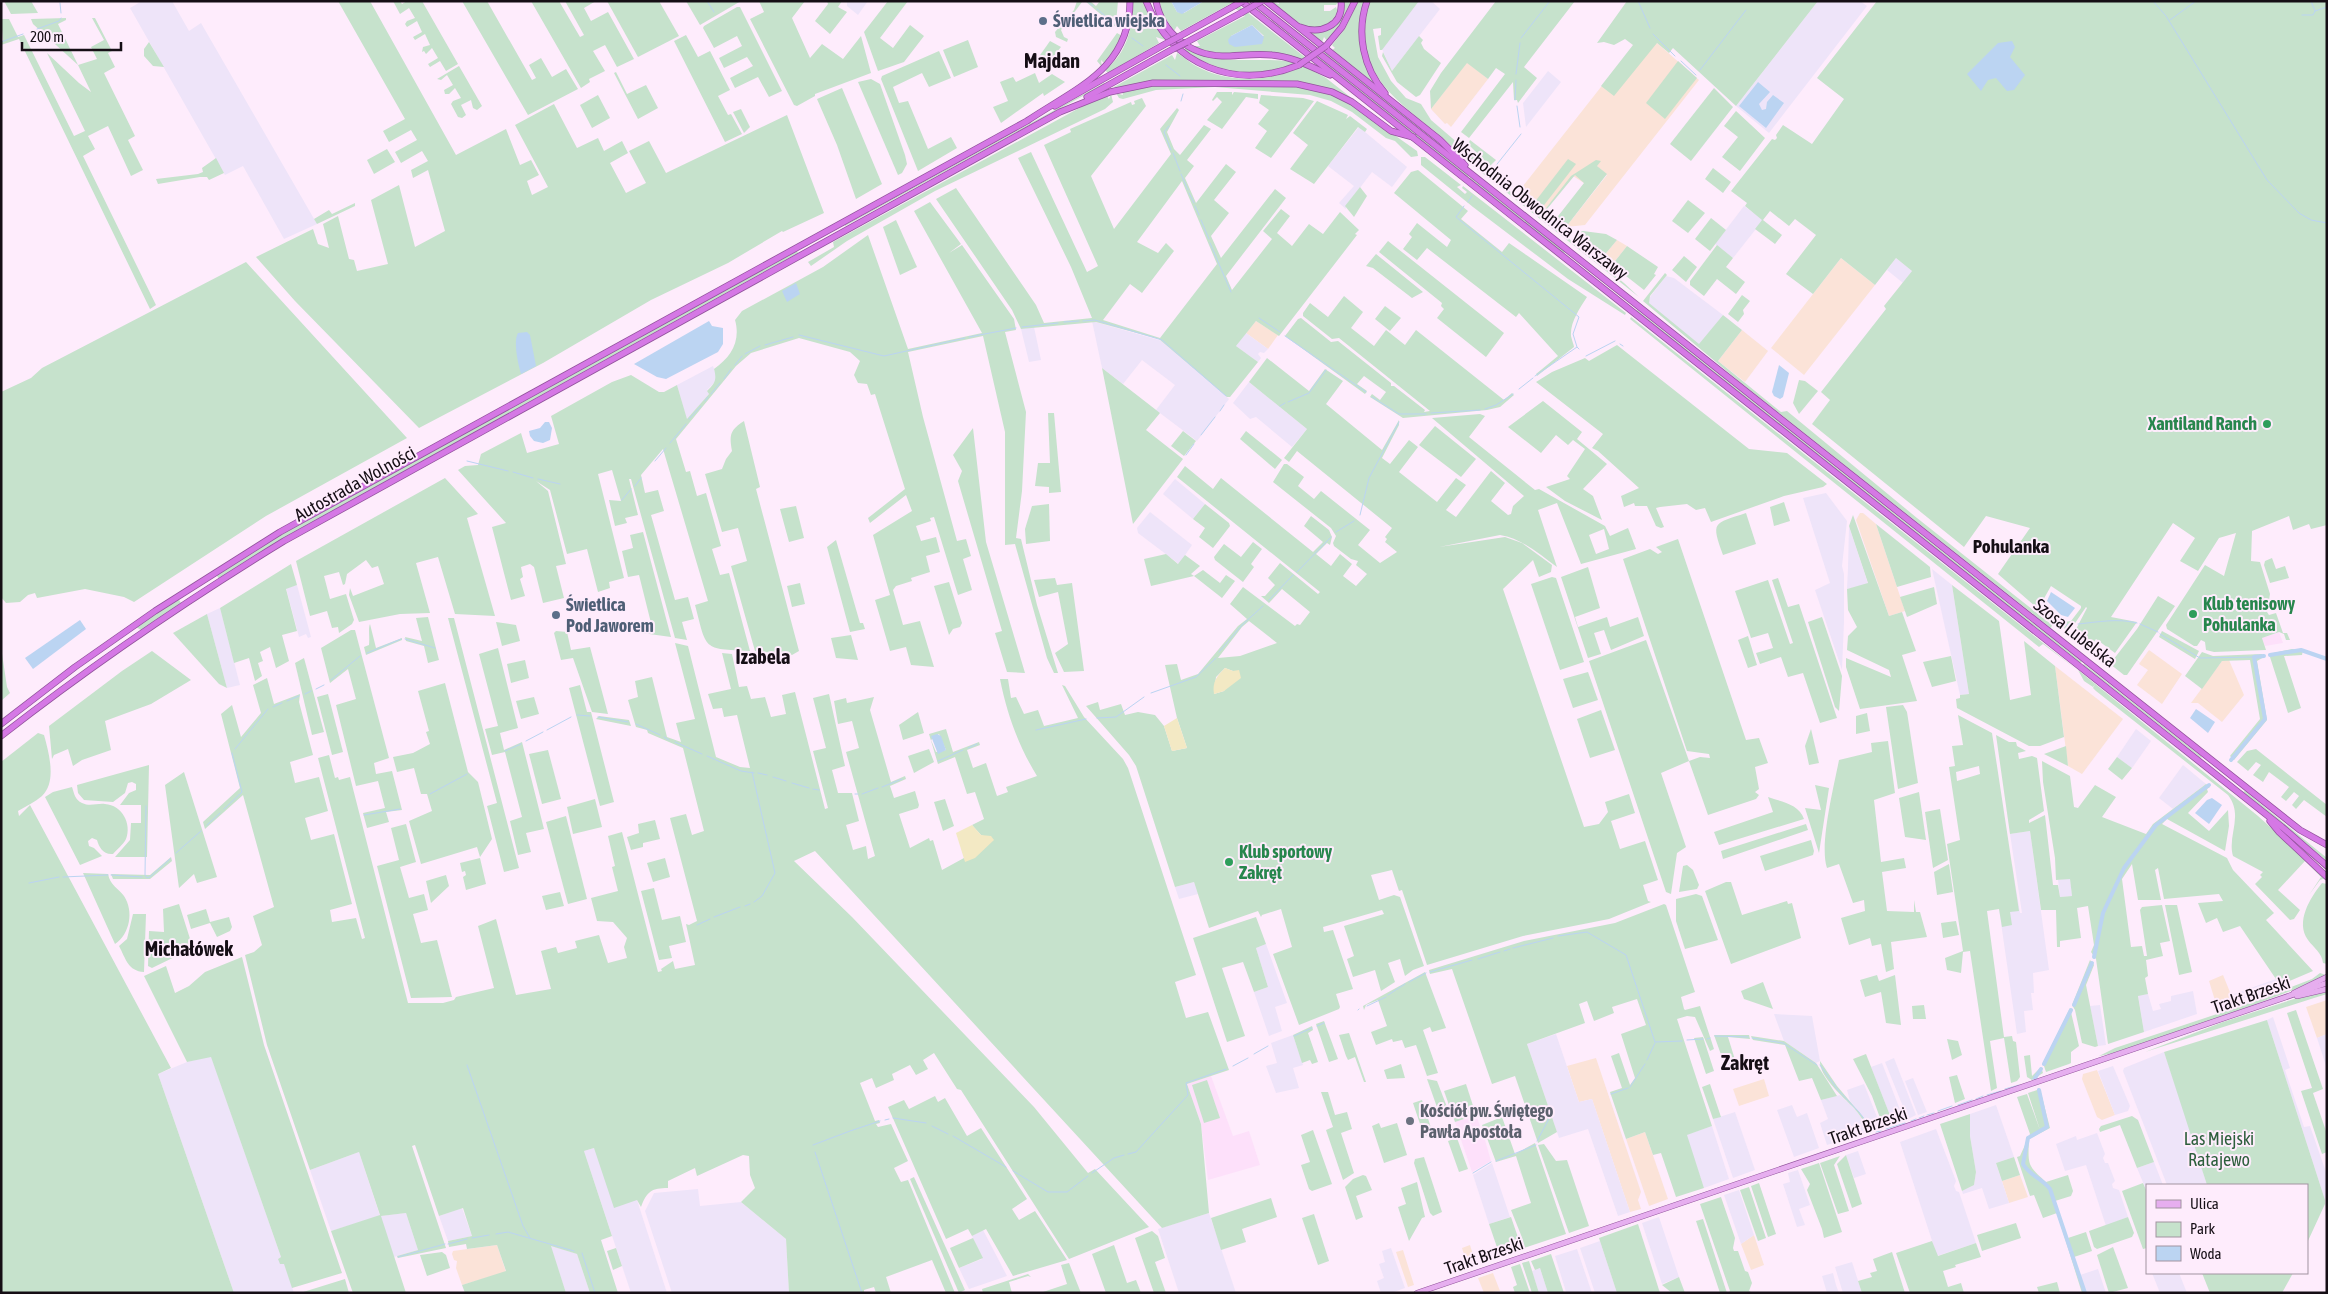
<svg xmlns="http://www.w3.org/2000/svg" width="2328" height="1294" font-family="'Asap Condensed',sans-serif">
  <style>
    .commercial { fill: #fbe3d8 }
    .industrial { fill: #eee4f9 }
    .built { fill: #fde0fa }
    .green { fill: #c6e2cc; fill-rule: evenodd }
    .sand { fill: #f3e9c4 }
    .water { fill: #bbd4f2 }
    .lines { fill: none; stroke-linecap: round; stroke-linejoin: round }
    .stream { stroke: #bbd4f2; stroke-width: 1 }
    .canal { stroke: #bbd4f2; stroke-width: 4 }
    .primary-casing { stroke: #92539c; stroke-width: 6 }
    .motorway-casing { stroke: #92539c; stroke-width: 7 }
    .primary { stroke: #e6aeef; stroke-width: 5 }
    .motorway { stroke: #d578e5; stroke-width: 5.5 }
    .motorway-bridge-casing { stroke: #92539c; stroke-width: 7; stroke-linecap: butt }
    .motorway-bridge { stroke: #d578e5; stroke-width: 5.5 }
    .service-dot { fill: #5c6f8a; stroke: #feecfc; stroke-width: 2 }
    .leisure-dot { fill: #2e9e5b; stroke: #feecfc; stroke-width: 2 }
    .worship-dot { fill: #6b7280; stroke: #feecfc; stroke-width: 2 }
    .labels { text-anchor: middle; stroke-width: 4; stroke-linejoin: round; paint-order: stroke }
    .service-label { font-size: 18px; font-weight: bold; fill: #4e5e75; stroke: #feecfc; text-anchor: start }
    .street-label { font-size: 18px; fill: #150e15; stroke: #feecfc }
    .leisure-label { font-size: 18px; font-weight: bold; fill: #27864d; stroke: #feecfc; text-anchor: start }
    .worship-label { font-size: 18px; font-weight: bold; fill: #5b616d; stroke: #feecfc; text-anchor: start }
    .park-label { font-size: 18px; fill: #2d5f3c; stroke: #feecfc }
    .neighbourhood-label { font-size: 19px; font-weight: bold; fill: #150e15; stroke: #feecfc }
    .quarter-label { font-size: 20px; font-weight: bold; fill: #150e15; stroke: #feecfc }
  </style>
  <rect width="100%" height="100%" fill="#feecfc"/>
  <g class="commercial">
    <polygon points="1657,43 1699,80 1585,225 1566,227 1607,175 1597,166 1584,183 1573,176 1544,211 1519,191 1634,45"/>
    <polygon points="1467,62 1488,79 1451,127 1447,123 1445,124 1431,109"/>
    <polygon points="1617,240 1627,246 1612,265 1602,258"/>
    <polygon points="1841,258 1875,285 1804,375 1771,348"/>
    <polygon points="1256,321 1278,335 1268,349 1246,333"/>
    <polygon points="1742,330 1768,351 1745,382 1718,361"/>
    <polygon points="1860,513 1863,513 1876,524 1905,611 1889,616 1856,520"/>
    <polygon points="2149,650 2182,674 2162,704 2137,685 2148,670 2139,664"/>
    <polygon points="2229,660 2244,695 2222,722 2198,703 2191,703 2222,661"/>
    <polygon points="2055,666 2123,719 2082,774 2068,766"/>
    <polygon points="2223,975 2234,1002 2217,1007 2209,981"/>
    <polygon points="2327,1000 2327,1034 2317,1038 2306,1007"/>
    <polygon points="1596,1058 1641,1192 1638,1200 1641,1209 1630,1212 1592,1099 1579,1102 1567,1066"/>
    <polygon points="2097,1070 2115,1115 2102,1120 2097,1117 2082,1079 2083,1074"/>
    <polygon points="1764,1079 1769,1096 1739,1106 1733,1089"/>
    <polygon points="1645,1132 1668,1199 1649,1206 1626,1139"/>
    <polygon points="2020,1175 2028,1197 2009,1203 2002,1181"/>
    <polygon points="1754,1235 1764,1265 1751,1270 1741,1244"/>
    <polygon points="497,1245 506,1272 462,1285 456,1268 457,1261 454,1260 452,1254 453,1251"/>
    <polygon points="1470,1245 1476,1264 1468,1267 1462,1248"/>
    <polygon points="1403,1250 1414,1285 1408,1287 1396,1252"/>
    <polygon points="1493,1273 1500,1291 1484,1293 1478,1278"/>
  </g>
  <g class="industrial">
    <polygon points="142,1 172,1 189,31 201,23 317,224 284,239 243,166 225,175 130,8"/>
    <polygon points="847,1 868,1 858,15 847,6"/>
    <polygon points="1419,1 1431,1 1440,9 1392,71 1382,49"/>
    <polygon points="1818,1 1860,1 1867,6 1769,133 1736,106"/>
    <polygon points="1548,71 1561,82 1526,127 1523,103"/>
    <polygon points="1359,127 1407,167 1392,187 1372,172 1346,206 1346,209 1339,203 1354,186 1328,166"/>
    <polygon points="1744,206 1763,220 1733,258 1715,244"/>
    <polygon points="1896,258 1912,271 1903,283 1887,270"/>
    <polygon points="1666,276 1674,278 1723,315 1699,345 1648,303 1650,297"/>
    <polygon points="1092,321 1162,341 1229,399 1197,441 1156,410 1175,385 1142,360 1123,384 1102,368"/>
    <polygon points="1034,327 1041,360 1029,362 1021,329"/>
    <polygon points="1246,333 1268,349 1264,353 1260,352 1258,354 1261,358 1258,362 1236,346"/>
    <polygon points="713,366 717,378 715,382 707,390 709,394 687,420 677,385"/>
    <polygon points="1249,382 1307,429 1292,447 1256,417 1250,419 1233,403"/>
    <polygon points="1175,479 1205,504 1193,519 1163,494"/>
    <polygon points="1826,493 1847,521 1842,566 1844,574 1844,622 1842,670 1815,590 1830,583 1803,498"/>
    <polygon points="1150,512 1192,545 1179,564 1138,533 1137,528"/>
    <polygon points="1849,526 1868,584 1847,589 1848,568"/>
    <polygon points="1932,569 1952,585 1969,694 1960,695"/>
    <polygon points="297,585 311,637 308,638 306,634 299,637 286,588"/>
    <polygon points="220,608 240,685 227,688 207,614"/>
    <polygon points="2136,729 2151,741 2132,768 2117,757"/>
    <polygon points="2183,765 2206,784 2173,809 2159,798"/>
    <polygon points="2030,831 2049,970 2033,973 2034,993 2031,993 2033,1010 2024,1011 2026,1032 2017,1034 1993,867 2012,864 2020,913 2022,913 2010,834"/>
    <polygon points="2070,878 2072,896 2060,897 2058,880"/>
    <polygon points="1194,882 1198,894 1179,899 1175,887"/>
    <polygon points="1266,944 1287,1003 1275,1007 1282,1031 1269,1036 1254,992 1268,987 1256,948"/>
    <polygon points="2276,979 2280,985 2236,1001 2234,994"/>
    <polygon points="2193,991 2197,1014 2144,1032 2138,995 2148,994 2153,1011 2161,1009 2159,1004 2171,1001 2171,996"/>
    <polygon points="2100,1005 2106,1045 2098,1046 2090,1006"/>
    <polygon points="1774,1014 1812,1016 1820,1061 1816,1063 1784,1041"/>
    <polygon points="2273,1017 2290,1068 2285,1070 2304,1127 2310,1126 2327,1175 2325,1200 2267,1020"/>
    <polygon points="1556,1034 1579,1102 1592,1099 1630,1212 1618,1216 1588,1129 1559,1138 1527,1044"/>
    <polygon points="2327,1034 2327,1069 2317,1038"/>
    <polygon points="1293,1035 1303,1065 1293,1068 1299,1088 1276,1093 1266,1066 1277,1063 1271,1043"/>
    <polygon points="2164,1052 2185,1114 2207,1185 2167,1185 2123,1071 2124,1068"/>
    <polygon points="211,1056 281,1257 278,1259 284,1263 294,1293 234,1293 158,1074 187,1062"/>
    <polygon points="1894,1058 1916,1115 1908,1119 1885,1062"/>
    <polygon points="1882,1063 1904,1120 1893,1123 1871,1067"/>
    <polygon points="2113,1066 2130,1106 2128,1111 2115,1115 2098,1071"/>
    <polygon points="1913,1078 1927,1112 1918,1115 1905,1081"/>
    <polygon points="1864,1084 1881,1127 1874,1130 1850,1101 1847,1090"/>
    <polygon points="1840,1095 1855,1109 1870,1131 1827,1145 1820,1123 1828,1119 1821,1100"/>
    <polygon points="1792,1105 1797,1117 1807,1113 1819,1148 1794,1157 1777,1110"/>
    <polygon points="1996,1105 2014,1157 1996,1163 2009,1203 1989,1209 1982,1188 1963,1194 1962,1191 1974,1185 1976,1172 1970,1136 1970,1114"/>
    <polygon points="1735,1112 1755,1170 1733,1178 1713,1119"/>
    <polygon points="1712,1126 1729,1179 1704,1188 1686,1135"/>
    <polygon points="1936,1129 1956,1181 1954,1186 1956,1191 1959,1192 1976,1243 1937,1256 1900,1142"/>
    <polygon points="2097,1133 2105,1154 2103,1158 2105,1163 2108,1163 2115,1181 2112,1184 2113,1188 2119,1190 2128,1217 2106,1226 2086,1165 2065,1171 2056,1144 2076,1136 2077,1140"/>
    <polygon points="594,1148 637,1200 667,1293 631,1293 584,1151"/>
    <polygon points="1858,1151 1866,1174 1854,1178 1846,1155"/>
    <polygon points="359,1152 380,1216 406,1213 418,1250 394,1257 380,1216 331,1231 310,1170"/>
    <polygon points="2154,1162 2163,1185 2147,1185 2147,1192 2137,1168"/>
    <polygon points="1492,1163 1510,1217 1489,1224 1473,1175"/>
    <polygon points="1798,1170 1810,1205 1799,1209 1805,1225 1797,1227 1783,1184 1790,1182 1788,1173"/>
    <polygon points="698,1189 700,1206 741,1202 786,1239 789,1293 672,1293 645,1211 654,1193"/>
    <polygon points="1739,1190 1754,1235 1741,1244 1724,1195"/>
    <polygon points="462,1208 472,1236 448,1241 439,1216"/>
    <polygon points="1209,1213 1236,1293 1179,1293 1158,1229"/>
    <polygon points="1659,1217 1679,1277 1662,1284 1642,1223"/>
    <polygon points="983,1230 1007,1276 969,1289 959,1268 982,1259 972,1236"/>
    <polygon points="1600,1241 1617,1293 1595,1293 1580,1248"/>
    <polygon points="550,1245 577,1254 590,1293 566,1293"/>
    <polygon points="1391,1248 1405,1288 1391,1293 1381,1293 1377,1281 1384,1278 1379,1264 1385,1262 1382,1251"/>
    <polygon points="1577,1249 1592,1293 1566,1292 1555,1256"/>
    <polygon points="1852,1262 1862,1293 1843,1293 1835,1267"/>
    <polygon points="1540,1268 1548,1293 1539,1293 1532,1271"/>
    <polygon points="2098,1269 2106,1293 2086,1293 2080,1275"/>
    <polygon points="1833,1273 1836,1285 1839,1293 1827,1293 1822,1276"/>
    <polygon points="2152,1273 2179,1273 2187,1293 2160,1293"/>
  </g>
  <g class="built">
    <polygon points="2279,632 2283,643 2265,646 2262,638"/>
    <polygon points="1211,1076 1233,1136 1249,1131 1260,1165 1208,1180 1201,1124 1187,1084"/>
    <polygon points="1476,1115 1480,1126 1478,1131 1483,1133 1491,1161 1472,1172 1455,1122"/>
  </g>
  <g class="green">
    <polygon points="4,1 31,1 38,13 11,14"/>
    <polygon points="338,1 370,1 456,155 506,129 520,165 531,160 539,175 527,181 532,195 548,187 515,125 554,104 577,148 598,138 604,151 622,141 628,153 610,163 626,193 646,183 629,151 649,141 666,173 787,115 824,213 783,232 782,231 728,263 651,300 543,363 419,428 295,301 256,257 313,229 318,244 329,248 323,224 338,216 349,259 354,260 357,271 388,264 371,200 399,185 415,247 445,231 428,170 413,178 411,170 428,161 422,151 401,163 395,152 417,140 411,130 389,142 383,131 405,119"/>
    <polygon points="393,1 400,1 402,4 407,1 422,1 458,64 446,71 440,61 430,67 428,64 438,58 432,48 426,54 424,51 422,52 423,47 430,45 425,34 415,40 413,37 422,32 417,21 407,27 405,24 407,21 415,18 409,8 400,14"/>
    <polygon points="462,1 487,1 532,80 536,78 529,65 541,58 552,77 566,69 578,89 528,115"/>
    <polygon points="531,1 559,1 580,37 584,35 565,1 596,1 584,8 591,21 608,12 634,59 617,67 605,45 593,51 605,71 589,79 590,82 581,88"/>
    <polygon points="607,1 659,1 679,36 638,57"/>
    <polygon points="686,1 741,1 700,25"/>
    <polygon points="759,1 805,1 792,18 810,58 822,44 843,59 861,36 871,73 815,94 815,96 797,106 794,105 750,19 764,12"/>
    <polygon points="827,1 842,1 838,7 847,12 830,34 815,21 828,4"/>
    <polygon points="888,1 908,1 880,38 893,48 910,25 924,36 904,62 878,71 864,32"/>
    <polygon points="1077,1 1082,2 1061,30 1064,37 1068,39 1067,42 1056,37 1055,32 1074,10"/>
    <polygon points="1085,1 1090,1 1096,6 1100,1 1118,1 1116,23 1120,27 1118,29"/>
    <path d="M1133,1H1143L1153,23L1165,40L1156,37L1159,43L1108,73L1105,70C1127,53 1133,28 1133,1Z"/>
    <path d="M1160,1H1171L1177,12L1184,13L1204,1H1233L1306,58L1302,60C1267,46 1227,62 1193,46H1200L1197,41L1245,16L1230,4L1181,31L1177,26L1174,31L1162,13ZM1252,25L1264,36H1231Z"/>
    <path d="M1270,1L1279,4L1278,1H1339L1336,5H1324V11H1330L1336,7L1338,12C1317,45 1291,18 1270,1Z"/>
    <polygon points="1343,1 1353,1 1343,22 1328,42 1324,37 1322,42 1305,30 1319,32 1331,28"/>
    <path d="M1358,1H1364C1359,35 1357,58 1377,88L1332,50L1335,48L1332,45L1345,29Z"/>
    <path d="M1370,1H1419L1382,50H1380L1378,36L1381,35V28L1373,29L1378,57L1391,81L1406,98L1421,104L1431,120L1480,162L1478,164L1472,160L1471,162L1476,166L1475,168C1461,155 1447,141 1432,129C1386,93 1352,65 1370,1Z"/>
    <polygon points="1496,1 1575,1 1524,67 1537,78 1518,103 1517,100 1514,100 1513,82 1469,138 1461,132 1505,74 1496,68 1488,79 1467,63 1431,109 1430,91 1441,73"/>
    <polygon points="1627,1 1818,1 1736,106 1673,48 1669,53 1657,43 1614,96 1601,86 1633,45 1625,39 1614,45 1604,42 1597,43"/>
    <polygon points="1877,1 2327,1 2327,525 2311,529 2309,524 2293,530 2289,516 2252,531 2251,561 2260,562 2270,594 2267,612 2269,615 2276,613 2283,633 2287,633 2290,640 2286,640 2284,634 2279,632 2262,638 2266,650 2214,652 2206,650 2205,642 2201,640 2197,646 2194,646 2167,629 2166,625 2205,565 2224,576 2236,533 2219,538 2198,571 2180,561 2195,538 2173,523 2111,617 2137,622 2115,653 2096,639 2090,648 2073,635 2087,608 2086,607 2069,632 2056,622 2061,625 2064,622 2071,621 2081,608 2081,606 2051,586 2042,602 2035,606 1998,574 2030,528 1986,516 1964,547 1812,424 1830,400 1821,392 1886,309 1884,306 1912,271 1896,258 1875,285 1841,258 1813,294 1786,274 1816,235 1795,219 1789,226 1770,211 1763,220 1782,235 1775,244 1755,229 1762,220 1745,206 1747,203 1731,191 1772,139 1775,140 1777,138 1776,135 1783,125 1812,144 1844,99 1817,78"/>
    <polygon points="737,7 740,7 782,91 769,97 758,77 735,88 730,78 753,66 747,57 724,68 719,58 742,46 737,36 714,48 703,28 704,26"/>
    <polygon points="66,18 66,20 58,24 78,65 97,59 91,47 104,40 92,18 95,18 112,51 108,53 115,67 104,73 135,136 128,140 143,170 131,176 108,126 88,136 95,149 83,156 156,305 150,309 19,39 1,45 3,40 1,19 9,19 18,37 24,35 74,136 85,131 47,53 79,83 91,92 78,65 33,24 31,19"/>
    <polygon points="1117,33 1124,37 1106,65 1101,60 1102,67 1097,61"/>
    <polygon points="686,35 698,57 710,51 730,90 718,96 728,115 731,114 742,134 725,142 674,41"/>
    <polygon points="1419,36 1423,40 1421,43 1424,49 1441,63 1420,95 1416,97 1397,82 1382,56 1383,52 1392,71"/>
    <polygon points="968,40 978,67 954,77 943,50"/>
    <polygon points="1050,41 1061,47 1043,70 1038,58"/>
    <polygon points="149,42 164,67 153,66 144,56 144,49"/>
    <path d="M1186,48C1217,67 1259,56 1293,62L1295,65C1256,79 1217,73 1183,50Z"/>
    <polygon points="939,51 951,78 929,87 922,73 893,87 899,103 908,101 928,149 951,137 957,148 918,171 881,79 882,76"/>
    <polygon points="1325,51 1439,142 1453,155 1324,53"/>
    <path d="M1177,53C1183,56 1189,62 1196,66C1229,84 1270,82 1304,66L1326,78L1391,129L1332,90L1308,84L1165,80L1115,89L1114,87L1172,55L1175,60Z"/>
    <polygon points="1318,57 1469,176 1467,178 1317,58"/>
    <polygon points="1678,61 1697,78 1665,119 1646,103"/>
    <polygon points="459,66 482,106 477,110 473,108 471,100 461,105 466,115 462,118 458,117 451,104 453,101 461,98 455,88 449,94 445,94 444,90 453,85 447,75 441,80 437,79"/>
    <polygon points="616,72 627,94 646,85 658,108 638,119 614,73"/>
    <polygon points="1035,73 1039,83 1052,74 1065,82 1044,96 1043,93 1001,123 993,107 1008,101 1000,82 1013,77 1016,82"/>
    <polygon points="871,79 880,84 905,155 907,164 902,173 898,175 858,82"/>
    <polygon points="1104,83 1105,84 845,226 845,225"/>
    <polygon points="1148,85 1305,87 1342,98 1417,151 1418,156 1411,157 1395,141 1386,138 1352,112 1331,101 1310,95 1215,87 1156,90 1123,99 1119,98 1116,93 1123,95 1122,91"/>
    <polygon points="842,88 882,184 856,199 837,145 817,99"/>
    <polygon points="1714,88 1733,107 1691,161 1670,144"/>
    <polygon points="1217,92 1232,92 1232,95 1234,92 1258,94 1258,99 1246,97 1222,129 1207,120 1222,102 1217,97 1213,101 1212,100"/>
    <polygon points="1111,94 1113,102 1105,109 935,191 847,241 811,266 808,262 834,247 833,242 1083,106 1107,96 1109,99"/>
    <polygon points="598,95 610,118 592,128 580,105"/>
    <polygon points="1261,95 1303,98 1314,101 1271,158 1255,148 1267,131 1258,124 1269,110 1259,103"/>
    <path d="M1142,98L1146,106L1091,176L1114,229L1171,154L1160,129L1177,108L1179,110L1167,132L1174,149L1180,155L1204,125L1211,129L1187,160L1194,166L1185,178L1196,203L1226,164L1236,172L1214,200L1229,213L1211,236L1221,258L1275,189L1286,198L1226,276L1232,290L1272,239L1263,231L1281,209L1290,216L1277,233L1292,246L1309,224L1323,234L1340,212L1359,230L1355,234L1357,235L1279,336L1256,321L1236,346L1258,362L1230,397H1227L1159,339L1096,322L1021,329L1012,310L936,199L956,188L1036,305L1044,323L1092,318L1071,267L1018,158L1031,152L1087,272L1098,266L1044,145L1071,132L1070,129L1131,102L1132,105L1135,104L1134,101ZM1182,181L1217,264L1160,338L1103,320L1130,284L1142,293L1174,251L1166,243L1158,253L1137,242Z"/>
    <polygon points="1317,101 1348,115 1346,119 1350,116 1367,129 1365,132 1358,127 1314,184 1290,169 1308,145 1293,133"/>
    <polygon points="741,109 750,127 744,133 733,112"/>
    <polygon points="1736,111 1765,138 1740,171 1722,157 1738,137 1724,126"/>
    <polygon points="1470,140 1496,160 1490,166 1468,144"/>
    <polygon points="387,149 395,162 374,174 367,160"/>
    <polygon points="1421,157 1425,157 1461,185 1457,187 1465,194 1467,192 1462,188 1463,186 1626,313 1625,315 1568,279 1473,207 1421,165"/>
    <polygon points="216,158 224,173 209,180 207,177 200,177 158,184 156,179 198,174 203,172 202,168"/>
    <polygon points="1568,159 1576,164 1541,209 1534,203"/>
    <polygon points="1596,160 1601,161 1597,166 1607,174 1566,227 1555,220 1584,183 1575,175 1547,209 1556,216 1553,220 1543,212 1571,176"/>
    <polygon points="1480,164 1486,172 1624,283 1639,297 1477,169 1481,167"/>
    <polygon points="1713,168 1731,182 1723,193 1705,179"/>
    <path d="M1418,170L1468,211L1461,219L1502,252L1509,243L1587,297C1580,308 1570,322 1571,336C1572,341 1574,345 1574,347L1537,376L1536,374L1558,356L1519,313L1516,317L1427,248L1417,260L1403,249L1412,237L1409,234L1417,223L1447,247L1451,240L1394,193L1411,172Z"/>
    <polygon points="1470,177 1565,252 1563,254 1469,179"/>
    <polygon points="1360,187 1367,196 1354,217 1345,206"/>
    <polygon points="1688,200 1705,213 1688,233 1672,221"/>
    <path d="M930,202L961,244L949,253L962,245L1014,319L1016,330L1005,332L1026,412L1022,491L1016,538L1021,539L1037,605L1058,673H1054L1047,658L1015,544L1005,545V432L983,336L908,352L923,417L957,541L966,539L971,556L963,559L972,590L958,595L934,517L930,518L931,521L916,526L921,541L936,537L940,552L926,556L930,572L911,578L912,581L896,586L893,590L903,625L920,621L934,667L911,665L906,647L890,651L875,600L890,595L873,535L912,511L906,495L870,523L868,518L905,489L875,394L871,395L867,384L858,383L854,375L860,361L850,352L799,338L751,353L736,366L676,439L686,472L690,471L697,496L706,493L721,546L712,549L720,575L729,573L750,651C702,649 707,650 695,605L708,601L663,449L641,475L645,493L658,490L664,511L651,515L675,600L688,597L694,619L682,622L687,640L675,638L631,479H629L638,515L625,518L627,523L615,526L609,500L621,501L612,470L598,474L624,578L609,582L610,588L598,592L587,549L567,554L550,490L536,481L548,491L566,564L556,566L564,598L543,603L534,567L530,564L521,567L523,577L520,579L525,596L511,600L492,527L506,523L458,470L465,466L478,465L481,454L521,433L527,453L559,444L551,416L612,382L631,375L659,392H664L677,385L687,419L709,394L707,391C715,383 717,380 714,369C731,357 741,341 735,320L742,311L823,267L868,235L908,349L982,333L914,211Z"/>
    <polygon points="355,203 355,206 317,224 314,219 329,210 332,214"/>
    <polygon points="1711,218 1726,230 1710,251 1695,239"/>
    <polygon points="896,220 917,267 900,275 883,227"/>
    <polygon points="1583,231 1606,234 1617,240 1602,258 1581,241 1575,233"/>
    <polygon points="1388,241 1504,333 1486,357 1437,318 1444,309 1441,306 1442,303 1379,252"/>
    <polygon points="1717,245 1733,258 1726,267 1745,282 1736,294 1717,279 1704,296 1690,285 1690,281"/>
    <polygon points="1627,246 1658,267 1654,274 1656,275 1644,290 1612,265"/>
    <polygon points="797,251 798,253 316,520 219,579 216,574 262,545 602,356"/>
    <polygon points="1376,254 1423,292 1412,298 1373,268 1366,266"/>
    <polygon points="1684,256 1697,267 1686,282 1672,270"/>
    <polygon points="246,262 407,438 266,516 134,602 124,597 85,589 37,598 35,593 28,595 20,602 6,603 1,597 1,392 31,378 42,368"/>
    <polygon points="1665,273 1667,275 1650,296 1649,303 1699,344 1723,315 1742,330 1718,361 1781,412 1787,411 1917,518 2052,625 2051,628 2086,656 1741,383 1643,301"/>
    <polygon points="1742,295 1750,301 1743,310 1744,314 1738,322 1728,314"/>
    <polygon points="1344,296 1363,312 1351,328 1374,346 1386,330 1405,345 1416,330 1504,400 1512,393 1514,395 1500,407 1487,410 1403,418 1370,397 1372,394 1380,400 1386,392 1364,376 1357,384 1367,391 1365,394 1285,336 1298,319 1301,318 1331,342 1338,341 1391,383 1391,386 1394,386 1425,410 1424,412 1430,411 1339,338 1332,339 1303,316 1303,313 1310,303 1328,317"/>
    <polygon points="1385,306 1401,318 1390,331 1375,319"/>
    <polygon points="1637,310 2082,662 2080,663 1636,311"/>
    <polygon points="1631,317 2019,624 2076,669 2043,644 2039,647 1630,319"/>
    <polygon points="1617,345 1749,449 1787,453 1827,484 1823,487 1784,496 1711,522 1705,508 1696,510 1687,504 1660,507 1656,508 1664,527 1661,528 1656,526 1647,506 1635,506 1634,503 1624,507 1621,496 1639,488 1598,451 1592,448 1603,434 1536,382 1552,372 1585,358 1589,361"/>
    <path d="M1267,358L1309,391L1325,369L1343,381L1326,404L1382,450L1399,420V425L1382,458L1390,464L1409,440L1418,447L1399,472L1437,502L1456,478L1466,485L1446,510L1456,517L1491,471L1505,483L1491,501L1508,515L1511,514L1513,506L1524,496L1432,418L1480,414L1485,416L1469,437L1535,490L1539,489L1605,526L1610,536L1628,528L1636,549L1581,564L1557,503L1538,510L1557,567C1539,554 1523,539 1500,535L1439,547L1505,537L1522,543L1552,565L1551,572L1539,577L1533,560L1503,589L1584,827L1599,824L1608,812L1605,802L1629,794L1635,813L1611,821L1620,849L1645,841L1658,880L1643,885L1648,901L1651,902L1609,919L1523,936L1427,965L1402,890L1399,891L1392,870L1371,875L1379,900L1394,895L1400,897L1424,966L1413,970L1405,976L1400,959L1388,963L1395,982L1381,991L1375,970L1353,977L1347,959L1354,956L1344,926L1384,914L1382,910L1323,927L1324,932L1333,930L1353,989L1336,994L1340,1007L1339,1009L1299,1025L1273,954L1292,947L1281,909L1262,915L1261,917L1258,911L1209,928L1194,882L1175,887L1136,766L1129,755L1086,706L1098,702L1100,710L1121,704L1125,715L1138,712L1155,715L1164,726L1172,751L1187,748L1177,718L1165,665L1177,664L1181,680L1198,674L1238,626L1247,619L1230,604L1243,587L1295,626L1297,624L1300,625L1310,612L1282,589L1269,603L1261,596H1265L1275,585L1268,578L1280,563L1318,594L1320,592L1177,477L1185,466L1213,489L1221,478L1313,552L1323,542L1304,526L1311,516L1329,530L1332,537L1330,545L1327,543L1316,554L1331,566L1340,554L1352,564L1343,576L1356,586L1367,574L1356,565L1358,561L1351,559L1334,546L1333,543L1336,536L1331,528L1273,482L1284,464H1287L1304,477L1298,486L1314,499L1321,491L1370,530L1358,545L1380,563L1397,552L1385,542L1387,539L1385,537L1392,528L1297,451L1289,462L1284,458L1307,429L1249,382ZM1604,529L1609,549L1596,554L1589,535ZM1249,621L1277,643L1240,656L1218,658L1242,627ZM1225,668L1233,671L1224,691L1214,694L1216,677Z"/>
    <polygon points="1102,368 1160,413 1146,430 1183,459 1133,524"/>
    <polygon points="1799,380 1805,381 1818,391 1799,414 1793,403"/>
    <polygon points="1543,401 1582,432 1577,439 1607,464 1583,489 1593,496 1602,520 1565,501 1546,487 1570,479 1567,476 1585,449 1573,440 1568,445 1556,435 1541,453 1508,427"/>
    <polygon points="1048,413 1054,413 1061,492 1049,493 1049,487 1035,486 1038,463 1050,463"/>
    <path d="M744,421L760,487L756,489L799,651L792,655L755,651L731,566L747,561L738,528L722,532L705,474L722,469L726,459L732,451C729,435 730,430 744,421Z"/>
    <polygon points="1435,426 1476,459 1461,477 1419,445"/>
    <polygon points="973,428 986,542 1025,673 1007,672 995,633 1002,631 958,481 962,471 953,455"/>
    <polygon points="1183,431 1196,441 1184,456 1171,446"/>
    <polygon points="1246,431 1282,460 1275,469 1240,439"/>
    <polygon points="445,478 478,514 467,518 495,616 455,614 438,557 416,563 430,613 400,614 359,622 349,595 350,588 353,596 384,584 378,566 372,568 366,560 347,574 345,584 343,585 339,572 324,576 330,599 346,594 354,620 352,624 339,633 338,627 332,628 327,611 310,616 296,561"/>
    <polygon points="1784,502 1790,521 1774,526 1770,507"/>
    <polygon points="1049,504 1050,541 1026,544 1025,529 1032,506"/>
    <polygon points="1205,504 1229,523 1230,526 1213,548 1199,537 1205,528 1193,519"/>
    <polygon points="796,506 804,538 789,542 780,509"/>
    <path d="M1746,513L1756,544L1723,555C1711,521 1713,524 1746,513Z"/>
    <polygon points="1853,515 1889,616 1902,612 1916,651 1902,655 1917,701 1860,709 1846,667 1846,658 1891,677 1889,670 1847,650 1848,636 1857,627 1848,610 1847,589 1868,583 1849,526"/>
    <polygon points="1876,524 1930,567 1931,577 1897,587"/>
    <polygon points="643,532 671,637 642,633 642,630 653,631 639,575 628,577 622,551 633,548 630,535"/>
    <polygon points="1678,539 1746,740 1759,738 1768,763 1755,767 1759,789 1755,792 1759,795 1756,799 1708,815 1689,761 1661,773 1686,847 1677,853 1671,894 1666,892 1589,661 1646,640 1689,761 1700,757 1710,758 1709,754 1687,751 1623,559 1650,549 1658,554 1662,552 1656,547"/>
    <polygon points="836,540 860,623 863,623 865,629 850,632 827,547"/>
    <polygon points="1253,542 1262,549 1251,564 1254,567 1243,582 1215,560 1214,557 1224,544 1241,557"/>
    <polygon points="1166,554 1178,564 1185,555 1200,566 1191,574 1194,576 1203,570 1220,583 1226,575 1235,581 1222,598 1194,576 1151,586 1144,559"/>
    <polygon points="2272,558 2276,569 2285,566 2289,578 2270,583 2264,565 2265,561"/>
    <polygon points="291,564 297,585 286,589 297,631 282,635 289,661 276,668 270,647 260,652 263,661 258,663 262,676 255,681 249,658 234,663 220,608"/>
    <polygon points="1588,567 1600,608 1575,617 1578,627 1607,617 1610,627 1638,617 1644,636 1611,650 1604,630 1594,633 1601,654 1588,658 1561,577"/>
    <polygon points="1552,577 1556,578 1584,662 1560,670 1531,584"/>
    <polygon points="1055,578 1057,585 1072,583 1084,671 1064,672 1055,653 1068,644 1058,592 1039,597 1034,580"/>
    <polygon points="1778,578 1788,607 1799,604 1837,718 1820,723 1803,673 1788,677 1781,657 1760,664 1756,653 1773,648 1768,633 1751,638 1735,591 1768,580 1790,644 1793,643 1772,580"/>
    <polygon points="949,582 962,623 960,627 953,629 949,635 934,586"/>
    <polygon points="800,583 805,604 792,607 787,586"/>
    <polygon points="1952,585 1999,621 2010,700 2031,695 2024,641 2055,666 2064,737 2040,746 2029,746 1957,708 1956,699 1960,698 1960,695 1969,694"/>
    <polygon points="1934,587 1937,604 1907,617 1900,597"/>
    <polygon points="2158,596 2175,606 2127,675 2124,675 2110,664 2137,629"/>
    <polygon points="178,598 181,603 141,630 136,627"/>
    <polygon points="207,614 227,688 219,684 173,633"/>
    <polygon points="428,617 439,660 428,663 424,646 406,641 405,637 422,641 416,618"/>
    <polygon points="1822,617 1842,676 1839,711 1835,707 1808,622"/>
    <polygon points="448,618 454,618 519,868 504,872 487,806 497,803"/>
    <polygon points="496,622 516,625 520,641 502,646"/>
    <path d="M370,624L376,648L402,638V640L366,655L364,647L369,645C370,638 368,628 370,624Z"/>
    <polygon points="351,630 355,630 389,758 374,763 376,774 392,771 402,810 386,812 389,822 367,828 363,813 385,808 378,781 356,786 336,705 356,699 348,669 330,683 321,648"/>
    <polygon points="556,631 567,632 571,650 590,647 608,714 592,712 573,658 561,660 554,633"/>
    <polygon points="2162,631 2199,651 2195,659 2159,637"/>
    <polygon points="851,635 858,660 836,658 831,638"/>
    <polygon points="1748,636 1757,665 1748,668 1738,640"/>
    <path d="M675,643L688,646L716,757L740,767L750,768L737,715L724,717L722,708L713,709L708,694L731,689L722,653L732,654L739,687L747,686L751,699L765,697L771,717L786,714L782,695L795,692L825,809L828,808L813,751L826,748L813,698L829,694L845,766L832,770L838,793H852L859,821L846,825L853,850L866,846L868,859L875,856L846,752L859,748L852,721L838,724L834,701L846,698L847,703L874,697L870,710L891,782L905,776L906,779L890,786L894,798L915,791L919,805L918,808L899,814L910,848L929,838L930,841L933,840L942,870L964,858L966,861L986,837L981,835L972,825L984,819L975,792L967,794L955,757L938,764L929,734L946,729L953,752L979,742L980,745L967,750L973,768L986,763L997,796L1008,792L1006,787L1037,776C1018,745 1007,714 1000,679H1008L1011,698L1016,697L1024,714L1038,710L1044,726L1078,718L1062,685L1065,686L1084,717L1123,759L1128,768L1196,975L1175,982L1186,1018L1208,1012L1229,1070L1187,1084L1201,1124L1209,1213L1162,1228L815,851L794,861L852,917L1034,1107L1088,1173L1095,1169L1149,1227L1069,1259L961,1090L957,1089L934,1053L923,1060L928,1069L916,1075L910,1065L892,1074L894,1080L876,1088L872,1078L860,1083L875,1121L879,1120L880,1123L876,1124L878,1127L891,1124L908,1161L894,1168L901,1182L908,1180L955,1293H946L932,1260L886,1277L891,1293H876L874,1287L864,1290V1293H789L786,1239L741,1202L755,1188L750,1175L749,1156L743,1155L697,1176L695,1168L668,1181V1188C652,1188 647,1191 641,1207L637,1200L614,1208L594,1148L584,1151L612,1236L601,1240L618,1293H590L577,1254L551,1246L566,1293H465L462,1285L506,1271L497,1245L467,1249L466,1244L449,1247L448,1241L472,1236L463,1208L439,1216L415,1145L412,1146L446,1248L398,1258L397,1256L418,1250L406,1213L381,1216L406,1293H353L331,1231L380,1215L359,1152L310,1170L267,1045L245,955L254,952L262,945L253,916L274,907L243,795L205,829L203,822L240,788L221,714L232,705L241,737L261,713L253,685L267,678L274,704L300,694L299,702L313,755L290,762L295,783L319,777L328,811L305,818L311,840L334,834L352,904L330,910L332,922L356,918L362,939L365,938L318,758L329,755L335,778L338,777L339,780L350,777L408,1003H443L454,1000L456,997L494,988L478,926L496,919L516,995L551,989L541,951L556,947L558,953L577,948L575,941L599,935L608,963L627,958L624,947L627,938L613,922L597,921L591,898L618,891L612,867L615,866L608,836L622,832L658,972L662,971L661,969L673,961L675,969L695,965L686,924L689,925L697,921L670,818L686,814L692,835L704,831L683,748L648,733L647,730L636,727L628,700L638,697L635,681L652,677L667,737L681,742L676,723L695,719ZM939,734L946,750L936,752L931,740Z"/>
    <polygon points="1,647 7,687 10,693 1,701"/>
    <polygon points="498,648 518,728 500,733 504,750 522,742 544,829 526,833 531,852 518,855 510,821 522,817 505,752 492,755 485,729 498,726 479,654"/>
    <polygon points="2292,649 2303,650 2302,655 2284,656 2301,708 2288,713 2269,654"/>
    <polygon points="152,651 191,680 151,704 105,721 111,750 82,760 73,766 68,749 54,755 52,759 49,726 122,671"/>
    <polygon points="2202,652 2213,656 2262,654 2264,657 2257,661 2267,720 2234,760 2230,756 2260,719 2250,660 2222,661 2202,689 2185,676"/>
    <polygon points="1951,656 1956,681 1932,687 1923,662"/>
    <polygon points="304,658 324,732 312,735 295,663"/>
    <polygon points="525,660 529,678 511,683 507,664"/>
    <polygon points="2084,664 2202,757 2201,758 2083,665"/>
    <path d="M2078,670L2258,816L2326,878L2320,880L2309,895L2321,877L2305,861L2278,890L2300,910L2294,919L2290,920L2255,884L2262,877L2260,875L2263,872L2233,856C2227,835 2244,816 2228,795L2096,691L2093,688L2095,684L2093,687L2084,681Z"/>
    <polygon points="1588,672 1598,700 1573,708 1563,679"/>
    <polygon points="445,683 468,772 478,782 492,839 480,857 477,847 421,864 409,821 432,811 427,794 421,794 414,768 397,772 393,757 413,753 430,744 426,732 429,731 418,691"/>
    <polygon points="580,685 587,712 591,712 614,802 600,806 569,688"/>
    <polygon points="328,694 343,752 332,755 317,697"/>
    <polygon points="534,697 539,714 521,719 516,701"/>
    <polygon points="1903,705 1907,712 1918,783 1898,789 1886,707"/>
    <polygon points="1601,710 1615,750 1590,758 1577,719"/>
    <polygon points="918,712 924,733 903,740 899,725"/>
    <polygon points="1867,713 1870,731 1856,734 1856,716"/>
    <path d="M1958,715L1992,733L2019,911L2010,912L2012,925L2002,927L1999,909L1987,911L2004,1037L2012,1036L2013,1041L2016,1042L2020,1077L2017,1081L2011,1083L2004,1038L1990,1041L1997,1088L1991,1091L1970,951L1963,952L1961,973L1947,970L1945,958L1963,951L1947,844L1960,840L1949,767L1955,766L1952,746L1963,745ZM1979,766L1980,774L1957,781L1956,772Z"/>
    <polygon points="599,716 629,720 631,726 596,719"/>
    <polygon points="1811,729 1819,763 1809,765 1805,746"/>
    <path d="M38,733L44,735C49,753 57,782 42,796C35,802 26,806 18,811L19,816L30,805L171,1068L158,1074L234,1293H1V762Z"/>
    <polygon points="1996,735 2009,742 2016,742 2017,746 2026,751 2018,753 2019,759 2032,756 2037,758 2044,811 2029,820 2029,823 2045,815 2053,885 2058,885 2060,897 2072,896 2070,879 2056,880 2055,858 2043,782 2042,761 2070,776 2074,807 2078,808 2095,785 2116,797 2102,817 2146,834 2153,824 2206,784 2210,787 2207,789 2208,792 2188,813 2209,831 2228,810 2229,826 2225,851 2167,819 2162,824 2227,858 2233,870 2274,913 2266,920 2313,971 2280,985 2240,926 2223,932 2217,918 2206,923 2198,903 2223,901 2219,894 2164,899 2158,868 2155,870 2161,900 2138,900 2132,864 2122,879 2131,947 2142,946 2144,956 2147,956 2140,910 2142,907 2162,905 2170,941 2160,943 2163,956 2146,960 2148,976 2145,978 2148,994 2138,996 2144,1032 2108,1044 2096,959 2091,952 2094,945 2088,906 2077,908 2081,938 2060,941 2060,947 2057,947 2056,910 2041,910 2030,831 2010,834"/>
    <path d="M1888,741L1895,793L1874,800L1881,862L1904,858L1906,868L1882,872L1887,911L1914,912V900L1916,912H1920L1927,937L1891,942L1894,969L1886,972L1881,944L1872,946L1870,938L1849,945L1841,918L1865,911L1864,900L1853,903L1839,864L1827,868C1819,845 1834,786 1839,760L1872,752L1871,743Z"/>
    <polygon points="2066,746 2068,766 2044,754"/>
    <polygon points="929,749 934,762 914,773 908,756"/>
    <polygon points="2256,749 2327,805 2327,817 2304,800 2296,809 2292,805 2299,796 2294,792 2286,801 2281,797 2289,787 2269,772 2263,782 2253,775 2261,765 2256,762 2248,771 2237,762 2247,751"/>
    <polygon points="548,750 561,799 542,804 529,754"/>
    <polygon points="2117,757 2132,768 2122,780 2108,769"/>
    <polygon points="149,765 147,857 115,857 130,840 131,823 141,823 141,805 120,805 129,793 136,790 136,784 132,782 128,783 125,793 113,802 84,800 78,793 77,785"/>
    <polygon points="184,772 217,877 197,883 194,874 179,888 165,785"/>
    <polygon points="1815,785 1829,788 1819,853 1805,808 1821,810"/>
    <path d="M72,787C74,793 75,800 82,803C90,807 97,803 105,804C122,805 132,824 126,839C123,845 117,849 113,854C103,855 99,847 97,840L92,838L88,841L89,846L94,848L102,856L80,865L45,797L53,792Z"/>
    <polygon points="2245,791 2317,850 2327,858 2327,861 2243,792"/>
    <polygon points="1919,792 1926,840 1905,837 1899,798"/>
    <path d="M1768,797C1782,802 1799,804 1804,819L1719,845L1714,832L1773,812Z"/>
    <polygon points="595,799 602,827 573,834 567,807"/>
    <polygon points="945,799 954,826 943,831 934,802"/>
    <polygon points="1940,809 1948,860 1933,868 1925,812"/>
    <polygon points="566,816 587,899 568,904 546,822"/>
    <polygon points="655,820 660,839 643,843 643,847 631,850 627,837 639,833 638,824"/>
    <polygon points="406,824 416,862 400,867 409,898 424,894 428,910 413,914 421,943 437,940 452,997 411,998 377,866 399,860 391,828"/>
    <polygon points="1806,824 1808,830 1723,859 1721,851"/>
    <polygon points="1811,840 1814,851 1813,855 1765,871 1760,856"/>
    <polygon points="171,857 172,861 150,879 113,879 111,874 150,875"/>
    <polygon points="480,858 486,884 466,890 463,877 466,875 465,871 462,872 460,863"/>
    <polygon points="665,858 670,877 653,882 647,863"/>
    <polygon points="1949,864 1953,892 1937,895 1934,872"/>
    <polygon points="1687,865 1693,870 1699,885 1697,889 1679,892 1683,866"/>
    <path d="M83,873L108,874C110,885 118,888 124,896C134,911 130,934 115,944Z"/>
    <polygon points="446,875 449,886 431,903 426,881"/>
    <polygon points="1726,882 1731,882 1742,915 1787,901 1788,904 1792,903 1801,938 1731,964 1705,891"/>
    <path d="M2322,883L2327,884V964L2323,963C2322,953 2314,948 2308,940C2295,922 2310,898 2322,883Z"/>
    <polygon points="654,888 662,920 680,916 686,942 669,946 672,958 659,960 641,891"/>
    <polygon points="560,892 564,906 546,910 542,896"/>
    <polygon points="1696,894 1702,896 1718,940 1685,949 1676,921 1676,899"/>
    <polygon points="179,904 192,945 191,949 152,968 148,966 149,931 164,932 163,909"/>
    <polygon points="1664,904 1666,905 1695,992 1681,997 1684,1009 1685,1010 1700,1006 1714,1049 1710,1051 1695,1017 1687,1016 1677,1019 1712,1126 1687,1135 1704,1188 1676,1197 1661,1153 1653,1155 1645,1132 1626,1139 1610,1092 1622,1088 1611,1056 1619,1053 1630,1085 1635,1078 1621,1034 1646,1025 1637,999 1612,1007 1614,1013 1594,1021 1587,1001 1579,1004 1585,1023 1527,1044 1557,1132 1538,1143 1515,1076 1492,1084 1452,969 1430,974 1429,970 1524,941 1615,923"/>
    <polygon points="2165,905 2177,905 2192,972 2179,975"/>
    <polygon points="206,909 210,922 229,917 232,927 230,931 217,937 210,923 191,929 187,915"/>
    <path d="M133,914H146L144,972C128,971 126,959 119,946L127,939Z"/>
    <polygon points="1256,917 1266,944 1256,948 1268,987 1254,992 1243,962 1222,968 1245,1036 1227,1042 1193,938"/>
    <polygon points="1956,921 1959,935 1943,938 1941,923"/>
    <polygon points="242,957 264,1045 342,1273 292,1288 284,1264 280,1264 278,1259 281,1257 211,1057 187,1062 144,976 166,966 175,993 189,986 205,972"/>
    <polygon points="2090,960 2094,965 2086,985 2098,1046 2095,1047 2082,1043 2075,1010 2072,1005"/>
    <polygon points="1425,972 1446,1028 1432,1032 1430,1027 1423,1030 1438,1073 1427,1076 1416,1045 1405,1048 1402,1040 1393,1042 1392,1039 1376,1045 1371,1032 1387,1026 1378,1000 1366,1005 1364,1010 1363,1006"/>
    <polygon points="2320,973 2326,975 2296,989 2192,1028 2114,1053 2099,1056 2115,1048 2244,1005 2312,979"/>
    <polygon points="1877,975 1879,981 1895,975 1901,1025 1886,1023 1881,992 1865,997 1860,980"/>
    <polygon points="1763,982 1773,1009 1744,999 1741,991"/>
    <polygon points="2327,991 2327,994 2314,998 2145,1052 2223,1022 2303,996"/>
    <polygon points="1924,1005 1926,1019 1913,1019 1912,1006"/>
    <polygon points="2070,1008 2079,1046 2071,1052 2071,1063 2069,1064 2046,1072 2043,1063"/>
    <polygon points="2296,1010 2323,1089 2313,1093 2327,1134 2327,1152 2322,1154 2301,1091 2312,1088 2287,1013"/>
    <polygon points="2267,1020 2325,1200 2325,1204 2307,1243 2307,1185 2207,1185 2164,1052"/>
    <polygon points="1324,1021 1338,1059 1329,1062 1316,1024"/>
    <polygon points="1312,1026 1313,1030 1308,1033 1318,1062 1312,1064 1310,1060 1302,1063 1293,1035"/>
    <polygon points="1349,1033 1366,1082 1364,1082 1355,1057 1348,1060 1346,1056 1339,1035"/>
    <polygon points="1714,1035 1749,1035 1750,1039 1728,1037 1736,1063 1725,1066"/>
    <polygon points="1751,1036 1784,1041 1816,1063 1837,1096 1821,1100 1812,1078 1799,1081 1785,1045 1753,1040"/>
    <polygon points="1703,1037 1714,1071 1706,1074 1694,1038"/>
    <polygon points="1947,1039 1958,1041 1962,1055 1952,1060"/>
    <polygon points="1866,1054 1893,1123 1883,1126 1872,1096 1853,1059"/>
    <polygon points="2030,1055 2032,1076 2041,1067 2043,1073 2032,1080 2027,1077 2024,1056"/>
    <path d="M1820,1061L1837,1086L1874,1130L1870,1131C1865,1123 1860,1115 1854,1108C1843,1097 1819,1076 1820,1061Z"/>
    <polygon points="1401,1064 1405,1078 1387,1079 1384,1070"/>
    <polygon points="1957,1075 1965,1099 1955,1103 1949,1077"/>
    <polygon points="1427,1079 1437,1081 1447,1107 1438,1110"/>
    <polygon points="1207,1080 1220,1118 1204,1123 1192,1085"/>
    <polygon points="1466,1084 1476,1115 1455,1122 1444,1091"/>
    <polygon points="1710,1084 1721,1117 1713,1119 1702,1087"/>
    <path d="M2040,1089L2050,1128L2029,1139C2028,1165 2027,1165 2046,1182L2068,1175L2073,1191L2071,1196L2055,1201L2068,1238L2086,1232L2092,1251L2074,1257L2086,1293H2082L2057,1213L2043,1218L2034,1195L2030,1196L2017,1157L2020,1156L2030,1134L2017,1097L2027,1094L2040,1130L2028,1093Z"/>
    <polygon points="1321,1092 1328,1092 1335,1115 1347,1112 1352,1129 1341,1133 1354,1173 1343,1180 1326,1130 1333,1127"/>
    <polygon points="935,1096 938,1102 945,1098 967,1136 981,1128 1027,1199 1012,1209 1019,1220 1035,1211 1067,1260 1013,1276 986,1229 972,1236 968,1229 946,1239 888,1107 904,1100 909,1109"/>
    <polygon points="1422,1100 1433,1134 1424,1136 1413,1103"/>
    <polygon points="1970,1114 1970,1136 1976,1172 1974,1185 1962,1191 1940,1124"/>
    <polygon points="2132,1116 2138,1120 2154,1162 2137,1168 2120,1125 2100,1132 2099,1129 2101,1126"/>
    <polygon points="1502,1117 1515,1154 1535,1143 1566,1234 1524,1248 1523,1240 1511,1210 1531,1203 1516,1156 1496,1162 1482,1125"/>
    <polygon points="1379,1123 1381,1128 1397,1123 1407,1155 1384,1163 1372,1126"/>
    <polygon points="1313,1130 1332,1184 1312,1191 1309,1189 1301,1165 1310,1162 1301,1135"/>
    <polygon points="1457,1138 1468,1169 1459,1172 1448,1141"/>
    <polygon points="1544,1144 1556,1161 1567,1160 1589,1226 1569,1233 1538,1145"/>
    <polygon points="1846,1155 1862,1204 1852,1208 1837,1164"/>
    <polygon points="1840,1156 1834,1165 1849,1211 1838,1214 1820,1163"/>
    <polygon points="1424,1157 1442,1212 1433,1216 1430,1213 1414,1163 1415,1159"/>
    <polygon points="2014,1157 2020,1175 2002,1181 1996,1163"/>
    <polygon points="1819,1163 1842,1232 1824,1238 1822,1229 1807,1190 1810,1184 1801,1169"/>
    <polygon points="1363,1175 1366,1176 1372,1190 1356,1196 1363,1217 1356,1220 1345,1187 1353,1179"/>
    <polygon points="914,1177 965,1290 959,1293 910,1179"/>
    <polygon points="1417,1182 1425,1217 1422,1218 1409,1241 1398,1207 1406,1204 1401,1188"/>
    <polygon points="1759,1183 1776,1234 1768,1237 1751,1186"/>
    <polygon points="2143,1183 2147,1192 2147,1248 2143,1249 2122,1191"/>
    <polygon points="1749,1187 1766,1238 1758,1241 1740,1190"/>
    <polygon points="1721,1197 1735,1238 1733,1248 1734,1251 1738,1251 1745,1271 1748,1272 1752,1283 1749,1291 1753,1293 1728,1293 1730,1291 1700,1204"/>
    <polygon points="1271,1198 1277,1217 1242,1229 1246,1242 1221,1250 1211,1218"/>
    <polygon points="1314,1214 1329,1261 1318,1265 1302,1218"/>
    <polygon points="1511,1217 1522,1249 1500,1256 1489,1224"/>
    <polygon points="2128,1217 2134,1233 2132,1237 2097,1249 2094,1247 2089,1231"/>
    <polygon points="1703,1219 1727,1293 1720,1293 1696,1221"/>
    <polygon points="2016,1223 2021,1238 1982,1251 1977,1235"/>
    <polygon points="1638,1224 1660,1293 1617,1293 1599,1238"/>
    <polygon points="1152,1231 1158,1236 1165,1258 1155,1262 1166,1293 1154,1293 1135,1238"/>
    <polygon points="973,1238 983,1258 959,1268 950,1248"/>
    <polygon points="1932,1241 1938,1256 1976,1243 1981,1257 1955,1265 1956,1267 1943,1271 1948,1287 1961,1283 1964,1293 1910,1293 1896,1253"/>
    <polygon points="1114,1245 1127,1283 1136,1280 1141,1293 1106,1293 1092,1254"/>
    <polygon points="2113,1247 2128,1288 2109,1293 2097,1255"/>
    <polygon points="616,1248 622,1266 613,1270 607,1251"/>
    <polygon points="442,1252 446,1255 450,1268 427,1276 420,1255"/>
    <polygon points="1892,1252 1905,1293 1862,1293 1858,1281 1872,1277 1870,1273 1877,1271 1873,1259"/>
    <polygon points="1551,1254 1564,1293 1548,1293 1540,1268 1535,1270 1531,1261"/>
    <polygon points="1529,1261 1539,1293 1532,1293 1522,1263"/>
    <polygon points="1069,1263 1081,1293 1040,1293 1067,1284 1061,1265"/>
    <polygon points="1520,1264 1530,1293 1515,1293 1513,1287 1517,1285 1511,1267"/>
    <polygon points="2202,1273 2293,1273 2282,1293 2210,1293"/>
    <polygon points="1028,1274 1031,1277 1028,1276 1009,1282 1012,1293 983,1293 982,1289"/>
    <polygon points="1679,1277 1685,1293 1672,1293 1662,1285"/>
    <polygon points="345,1279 349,1293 300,1293"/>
    <polygon points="2057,1282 2060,1293 2039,1293 2037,1287"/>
  </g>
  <g class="sand">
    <path d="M1225,668L1233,671L1239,670L1241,678L1224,691L1214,694C1212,682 1217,676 1225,668Z"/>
    <polygon points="1177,718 1187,748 1172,751 1164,726"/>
    <polygon points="972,825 981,835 991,836 994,840 975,858 965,862 956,833"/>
  </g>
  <g class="water">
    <polygon points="1171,1 1204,1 1182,14 1177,12"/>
    <polygon points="1252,25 1264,37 1262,44 1235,47 1229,44 1228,40 1231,36"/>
    <polygon points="2012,41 2015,47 2010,57 2025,75 2014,90 2007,91 1996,78 1988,80 1981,91 1967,74 1998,43"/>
    <polygon points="1758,82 1770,92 1759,104 1762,110 1766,109 1767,102 1773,95 1784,103 1766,128 1739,106"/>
    <polygon points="796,283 800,294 787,302 782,291"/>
    <polygon points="709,321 712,326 723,328 723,344 718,352 666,379 657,377 634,364"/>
    <path d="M527,332L530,335L536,366L521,374C518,364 513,341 518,333Z"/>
    <polygon points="1779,365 1789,373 1783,397 1780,399 1774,396 1772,392"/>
    <polygon points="545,422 549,422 552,428 550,440 543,443 534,441 530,436 529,431 540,428"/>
    <polygon points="2051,592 2075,608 2068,617 2061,615 2047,601"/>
    <polygon points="80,620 86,629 33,669 25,658"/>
    <polygon points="2196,709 2215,722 2208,733 2190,718"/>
    <polygon points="937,734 941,736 946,750 938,754 931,736"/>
    <polygon points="2212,798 2222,805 2209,824 2195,813 2207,800"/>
  </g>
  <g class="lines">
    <g class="stream">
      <polyline points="707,1 714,12"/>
      <polyline points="1087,1 1093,6"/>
      <polyline points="1638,1 1650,28"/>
      <polyline points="2153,1 2166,16 2267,180 2299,213 2311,220 2327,223"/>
      <polyline points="2311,1 2315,11"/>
      <polyline points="60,3 61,13"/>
      <polyline points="1097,9 1121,29"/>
      <polyline points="2302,15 2313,15 2315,11 2327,7"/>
      <polyline points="2170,20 2196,1"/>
      <polyline points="37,29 59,21 61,18"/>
      <polyline points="1653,34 1675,56"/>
      <polyline points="1132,38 1143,46"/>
      <polyline points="1521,38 1550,1"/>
      <polyline points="1,42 23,34"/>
      <polyline points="1681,61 1696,75"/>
      <polyline points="1166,65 1180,76"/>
      <polyline points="1700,70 1746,10"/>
      <polyline points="1516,74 1520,43"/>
      <polyline points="1515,100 1516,80"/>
      <polyline points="1181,101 1183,94"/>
      <polyline points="1517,106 1520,127"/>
      <polyline points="1169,126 1164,132 1171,150"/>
      <polyline points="1173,153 1180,171"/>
      <polyline points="1494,168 1521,134"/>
      <polyline points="1181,174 1188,190"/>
      <polyline points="1189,193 1194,203"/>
      <polyline points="1468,202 1472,196"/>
      <polyline points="1195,206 1199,215"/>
      <polyline points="1464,206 1456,217 1579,317 1573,334 1577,347"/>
      <polyline points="1201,220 1209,239"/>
      <polyline points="1210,243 1231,292"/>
      <polyline points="1259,318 1280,332"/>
      <polyline points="1083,321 1095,320 1162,340 1226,396"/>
      <polyline points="1064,322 1079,321"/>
      <polyline points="1022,327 1058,323"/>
      <polyline points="799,335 884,356 965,338"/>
      <polyline points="1285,336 1366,392"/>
      <polyline points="969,337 1016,328"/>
      <polyline points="1620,344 1623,346"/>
      <polyline points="765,345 793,337"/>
      <polyline points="745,354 760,346"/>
      <polyline points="1586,356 1615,341"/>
      <polyline points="735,365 742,356"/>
      <polyline points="1535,376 1577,347 1579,349"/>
      <polyline points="724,379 731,369"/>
      <polyline points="1519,389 1533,378"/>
      <polyline points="711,394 720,383"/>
      <polyline points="1372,397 1399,414 1426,414"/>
      <polyline points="705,401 708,397"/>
      <polyline points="1288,402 1309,393 1326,370"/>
      <polyline points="1280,406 1285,403"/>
      <polyline points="1485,409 1496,405 1513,394"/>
      <polyline points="1220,411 1224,405"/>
      <polyline points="1431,413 1480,410"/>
      <polyline points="689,419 701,406"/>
      <polyline points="1201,435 1215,417"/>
      <polyline points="670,443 686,424"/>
      <polyline points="1186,455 1194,444"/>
      <polyline points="467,461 508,471"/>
      <polyline points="655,461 666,448"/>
      <polyline points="513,472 533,478"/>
      <polyline points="538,479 560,484"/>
      <polyline points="635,486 641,478"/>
      <polyline points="622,500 631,489"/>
      <polyline points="1360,515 1369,478 1399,422"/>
      <polyline points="1336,532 1354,521"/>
      <polyline points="1297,572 1331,537"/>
      <polyline points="1269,600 1293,575"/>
      <path d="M2078,624C2098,622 2118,618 2137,623"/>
      <polyline points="2140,624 2158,632"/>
      <polyline points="2065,625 2074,624"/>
      <polyline points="2160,634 2200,658 2254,657"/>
      <polyline points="405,639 435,648"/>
      <polyline points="1219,652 1242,625 1263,606"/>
      <polyline points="367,653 401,639"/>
      <polyline points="331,680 360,656"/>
      <polyline points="316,689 324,685"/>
      <polyline points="1151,693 1196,677 1216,658"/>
      <polyline points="305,694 311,691"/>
      <polyline points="287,701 299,696"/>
      <polyline points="273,707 282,703"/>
      <polyline points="577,715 590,716"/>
      <polyline points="598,717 628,722"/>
      <polyline points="1097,718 1116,717 1144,697"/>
      <polyline points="636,724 660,735"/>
      <polyline points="547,730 571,717"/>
      <polyline points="1036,730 1086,719"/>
      <polyline points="664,737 669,740"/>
      <polyline points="526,741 543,732"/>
      <polyline points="675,742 702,754"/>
      <polyline points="968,748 977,744"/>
      <polyline points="235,749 268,709"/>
      <polyline points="505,751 521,744"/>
      <polyline points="707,756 741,771 754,773"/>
      <polyline points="938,761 963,750"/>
      <polyline points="752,772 775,873 762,896 754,902"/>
      <polyline points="758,773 767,775"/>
      <polyline points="773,777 786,781"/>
      <polyline points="792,783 809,788"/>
      <polyline points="882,787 902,779"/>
      <polyline points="813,789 819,790"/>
      <polyline points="430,794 467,774"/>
      <polyline points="855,794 858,794"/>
      <polyline points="862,794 878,788"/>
      <polyline points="146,806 145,875 147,878 151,876 170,859"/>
      <polyline points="224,809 242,792 232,753"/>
      <polyline points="364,815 400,809"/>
      <polyline points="207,825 220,813"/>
      <polyline points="176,853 201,831"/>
      <polyline points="111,875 142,877"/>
      <polyline points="63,877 108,875"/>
      <polyline points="29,883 59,877"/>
      <polyline points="745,906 750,904"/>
      <polyline points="714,917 740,907"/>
      <polyline points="697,925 710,919"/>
      <polyline points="1558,936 1587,932 1626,955 1655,1042 1682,1041"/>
      <polyline points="1513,948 1553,938"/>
      <polyline points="1504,951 1510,949"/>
      <polyline points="1478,959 1500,952"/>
      <polyline points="1430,972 1472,960"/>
      <polyline points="1409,982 1426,973"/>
      <polyline points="1388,995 1405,984"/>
      <polyline points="1367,1006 1386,997"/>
      <polyline points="1358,1010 1359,1009"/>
      <polyline points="1317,1026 1324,1023"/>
      <polyline points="1294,1036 1312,1028"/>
      <polyline points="1715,1036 1748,1037"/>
      <polyline points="1752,1038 1783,1043 1817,1065"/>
      <polyline points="1707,1039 1710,1038"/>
      <polyline points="1687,1040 1703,1039"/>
      <polyline points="1254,1054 1268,1046"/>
      <polyline points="1647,1060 1655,1043"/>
      <polyline points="467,1065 523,1226 530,1238"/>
      <polyline points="1820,1065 1838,1090 1859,1112 1872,1129"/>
      <polyline points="1233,1066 1248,1058"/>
      <polyline points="2032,1079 2035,1078"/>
      <polyline points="1630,1087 1645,1064"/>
      <polyline points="2005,1089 2019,1085"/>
      <polyline points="1611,1094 1628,1088"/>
      <polyline points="1987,1095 2001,1091"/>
      <polyline points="1976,1099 1983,1096"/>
      <polyline points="1958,1105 1972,1100"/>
      <polyline points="1938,1111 1952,1106"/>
      <polyline points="1927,1115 1934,1113"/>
      <polyline points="893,1118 926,1123"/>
      <polyline points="1919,1118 1924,1116"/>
      <polyline points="885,1120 889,1119"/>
      <polyline points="1911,1121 1916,1119"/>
      <polyline points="932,1126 948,1134"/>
      <polyline points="1886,1129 1905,1123"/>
      <polyline points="1876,1132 1881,1131"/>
      <polyline points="953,1136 1006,1167"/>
      <polyline points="1537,1141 1550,1117"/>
      <polyline points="813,1145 850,1131 880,1121"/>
      <polyline points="815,1152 862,1293"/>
      <polyline points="1128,1154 1136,1152 1188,1095 1186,1083 1226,1069"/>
      <polyline points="1496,1161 1536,1145"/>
      <polyline points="1013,1171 1048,1192 1067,1192 1088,1176"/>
      <polyline points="1092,1173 1114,1158 1124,1155"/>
      <polyline points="1473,1173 1491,1162"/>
      <polyline points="496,1234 508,1232 574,1251"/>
      <polyline points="472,1238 489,1235"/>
      <polyline points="448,1244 467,1239"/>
      <polyline points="582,1253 595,1293"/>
      <polyline points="398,1257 445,1244"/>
    </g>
    <g class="canal">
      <polyline points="2270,655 2301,650 2327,659"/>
      <polyline points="2231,760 2265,719 2254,657 2264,656"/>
      <polyline points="2094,957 2103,913 2124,868 2156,825 2209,785"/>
      <polyline points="2074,1005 2092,963"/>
      <polyline points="2044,1064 2071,1010"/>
      <polyline points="2035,1078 2041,1069"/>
      <path d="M2039,1090L2047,1127L2028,1138L2023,1164C2030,1176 2042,1178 2050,1189L2085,1293"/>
    </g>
    <defs>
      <g id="primary">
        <polyline points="2294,993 2327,977"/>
        <polyline points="2297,996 2327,989"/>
        <polyline points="1417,1293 2327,983"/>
      </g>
      <g id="motorway">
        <path d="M1146,1C1172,66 1235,91 1299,65"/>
        <path d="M1156,1C1162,33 1190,55 1222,56C1239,56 1255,53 1272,55C1294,57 1311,67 1330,75"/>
        <polyline points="1241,1 2282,827 2327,866"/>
        <polyline points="1253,1 2300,830 2327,845"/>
        <polyline points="1266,1 1440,140 1465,165"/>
        <path d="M1367,1C1356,33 1363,68 1385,93"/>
        <path d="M1300,27C1320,35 1344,26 1341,1"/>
        <polyline points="1180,36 1234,6"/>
        <polyline points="1187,42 1241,13"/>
        <polyline points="1326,46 1342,27 1355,1"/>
        <polyline points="1087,97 1173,49"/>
        <polyline points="1055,106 1167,43"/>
        <path d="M1,724L75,667L155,611L280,532L1027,121C1076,88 1130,69 1130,1"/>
        <path d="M1,736C92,665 186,601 284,541L1060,112L1110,92L1153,83L1297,84L1332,92L1352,102L1391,131L1413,137"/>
        <polyline points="2270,821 2279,832 2327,877"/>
      </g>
    </defs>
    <use href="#primary" class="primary-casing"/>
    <use href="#motorway" class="motorway-casing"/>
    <use href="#primary" class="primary"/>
    <use href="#motorway" class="motorway"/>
    <defs>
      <g id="motorway-bridge">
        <polyline points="1234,6 1243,1"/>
        <polyline points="1241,13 1262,1"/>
        <polyline points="1167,43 1180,36"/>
        <polyline points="1173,49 1187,42"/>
        <polyline points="1299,65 1326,46"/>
      </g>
    </defs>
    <use href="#motorway-bridge" class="motorway-bridge-casing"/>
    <use href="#motorway-bridge" class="motorway-bridge"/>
  </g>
  <g class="service-dot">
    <circle cx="1043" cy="21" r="5"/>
    <circle cx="556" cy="615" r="5"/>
  </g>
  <g class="leisure-dot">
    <circle cx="2267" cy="424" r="5"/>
    <circle cx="2193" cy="614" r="5"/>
    <circle cx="1229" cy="862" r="5"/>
  </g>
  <circle class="worship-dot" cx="1410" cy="1121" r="5"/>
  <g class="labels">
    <g class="service-label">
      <text x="1053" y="27">Świetlica wiejska</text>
      <text x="566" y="611">Świetlica<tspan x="566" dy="21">Pod Jaworem</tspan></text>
    </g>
    <g class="street-label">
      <text transform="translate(1540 209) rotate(38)" y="6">Wschodnia Obwodnica Warszawy</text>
      <text transform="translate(355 484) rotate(-29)" y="6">Autostrada Wolności</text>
      <text transform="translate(2075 633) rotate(38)" y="6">Szosa Lubelska</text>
      <text transform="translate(2251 995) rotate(-19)" y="6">Trakt Brzeski</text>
      <text transform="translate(1868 1126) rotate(-19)" y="6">Trakt Brzeski</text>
      <text transform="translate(1484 1256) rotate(-19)" y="6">Trakt Brzeski</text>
    </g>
    <g class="leisure-label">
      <text x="2257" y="430" text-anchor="end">Xantiland Ranch</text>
      <text x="2203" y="610">Klub tenisowy<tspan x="2203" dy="21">Pohulanka</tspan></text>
      <text x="1239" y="858">Klub sportowy<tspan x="1239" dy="21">Zakręt</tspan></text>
    </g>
    <g class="worship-label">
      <text x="1420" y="1117">Kościół pw. Świętego<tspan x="1420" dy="21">Pawła Apostoła</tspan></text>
    </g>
    <g class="park-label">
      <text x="2219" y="1145">Las Miejski<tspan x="2219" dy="21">Ratajewo</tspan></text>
    </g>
    <g class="neighbourhood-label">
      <text x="2011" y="553">Pohulanka</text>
    </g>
    <g class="quarter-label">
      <text x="1052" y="68">Majdan</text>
      <text x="763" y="664">Izabela</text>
      <text x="189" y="956">Michałówek</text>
      <text x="1745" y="1070">Zakręt</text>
    </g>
  </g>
  <rect width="2328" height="1294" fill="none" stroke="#150e15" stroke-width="5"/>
  <rect x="2146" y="1184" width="162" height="90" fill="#feecfc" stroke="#a193a0"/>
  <rect x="2156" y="1200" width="25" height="8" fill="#e6aeef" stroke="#a193a0"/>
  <text x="2190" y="1209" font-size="15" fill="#150e15">Ulica</text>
  <rect x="2156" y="1222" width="25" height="15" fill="#c6e2cc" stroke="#a193a0"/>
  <text x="2190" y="1234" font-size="15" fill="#150e15">Park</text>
  <rect x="2156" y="1246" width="25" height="15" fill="#bbd4f2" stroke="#a193a0"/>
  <text x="2190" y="1259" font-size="15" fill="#150e15">Woda</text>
  <path d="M22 42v8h99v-8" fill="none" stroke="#150e15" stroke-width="2.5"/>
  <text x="30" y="42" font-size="15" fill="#150e15" stroke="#feecfc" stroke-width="4" paint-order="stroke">200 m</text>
</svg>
